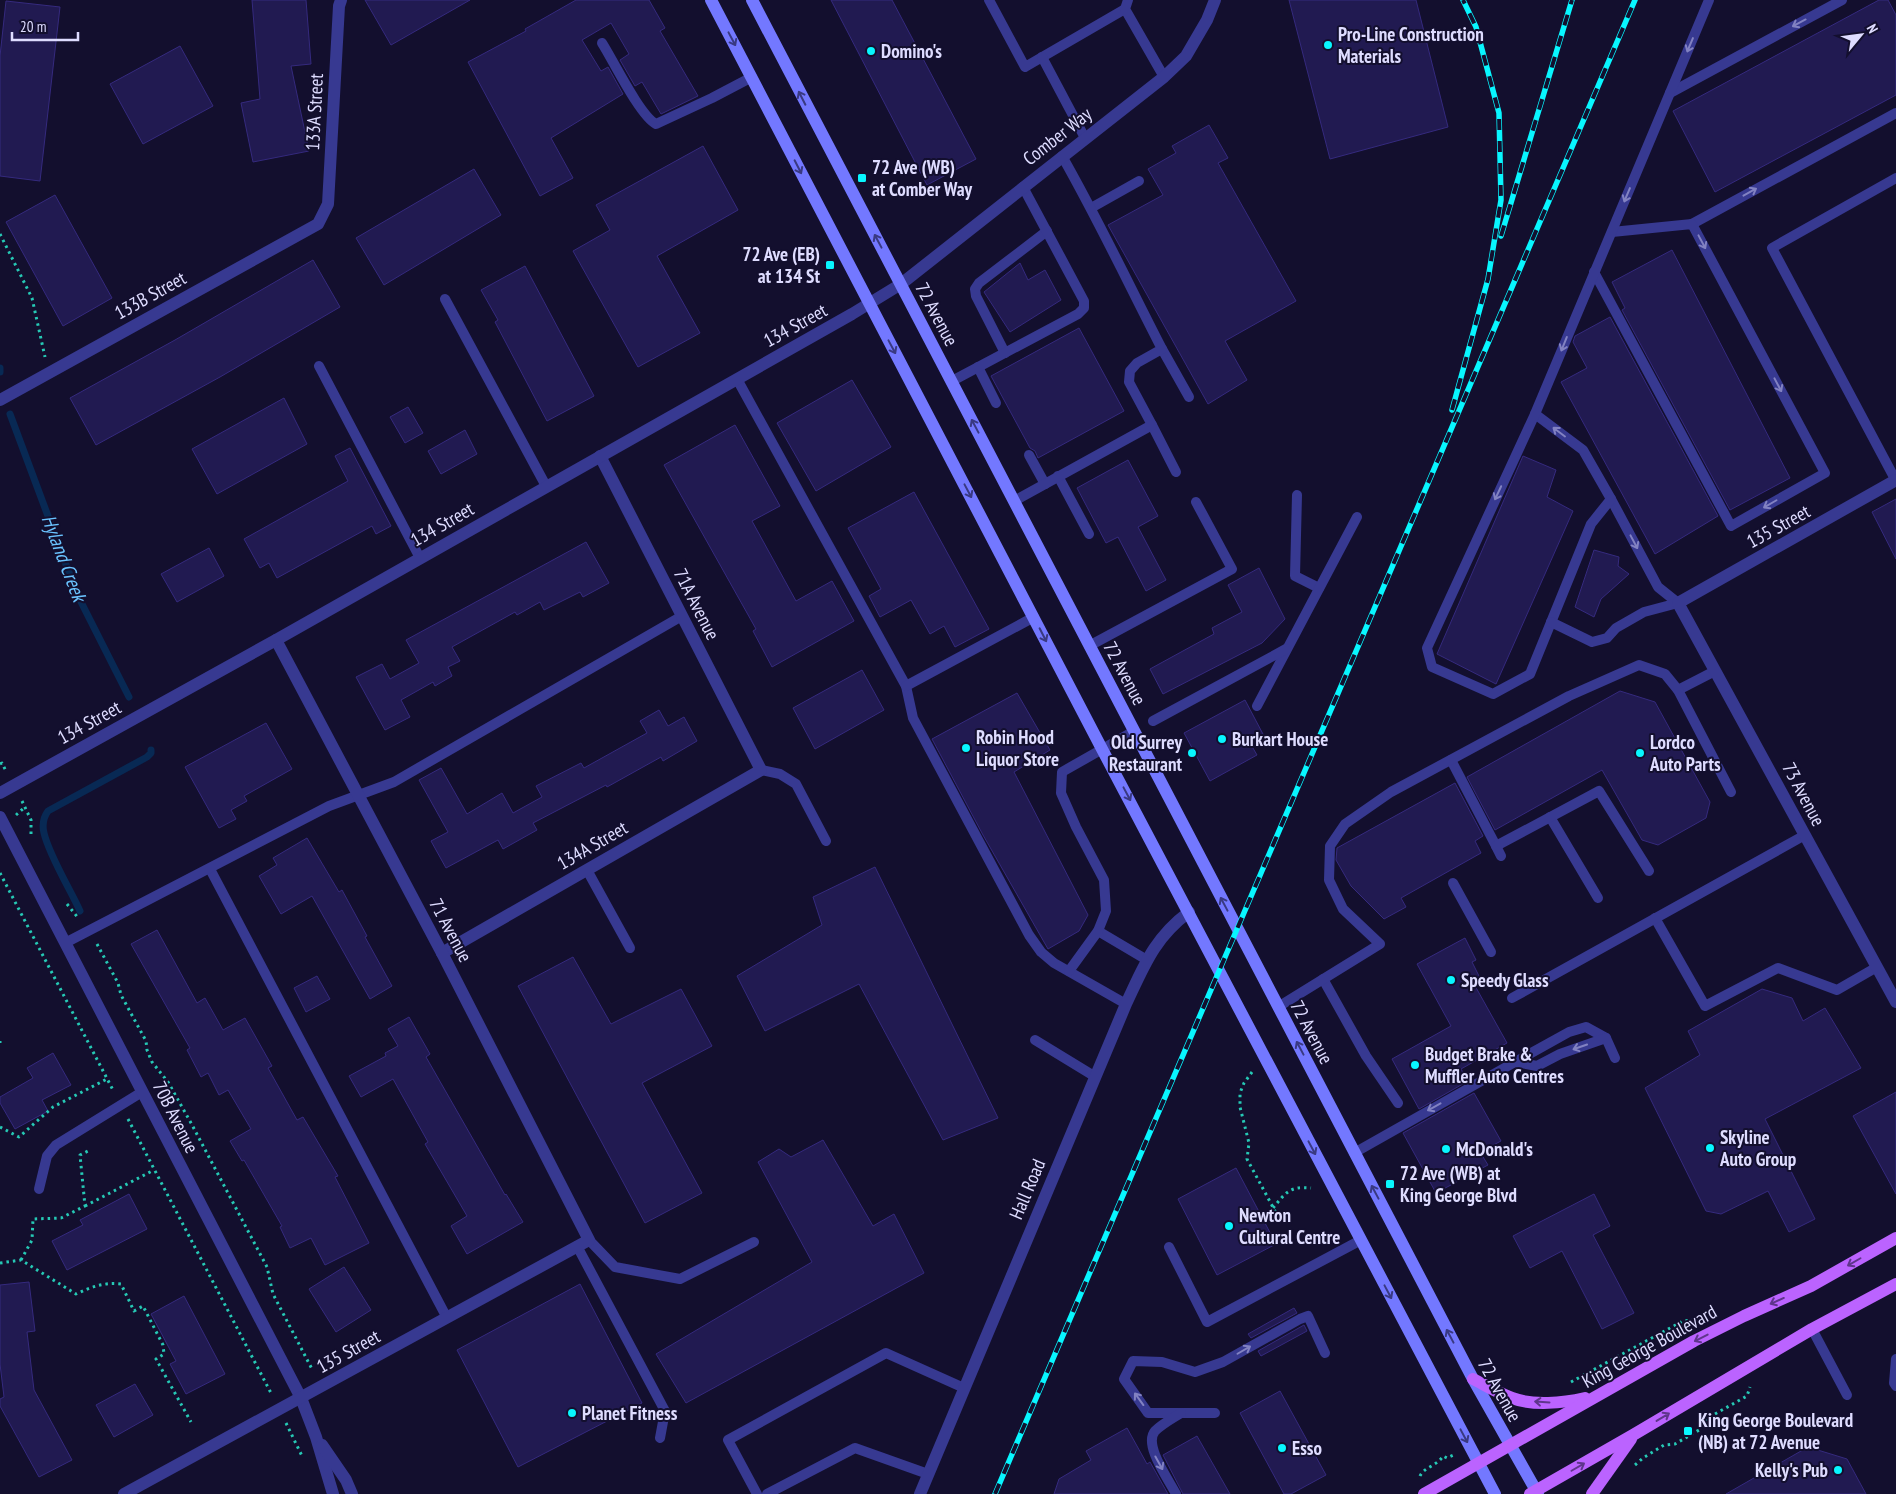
<svg xmlns="http://www.w3.org/2000/svg" width="1896" height="1494" font-family="'PT Sans Narrow',sans-serif">
  <style>
    .lines { fill: none; stroke-linecap: round; stroke-linejoin: round }
    .stream { stroke: #082954; stroke-width: 7 }
    .building { fill: #211a51; stroke: #352a7e }
    .path { stroke: #26c9b5; stroke-width: 3; stroke-dasharray: 2.5 4; stroke-linecap: butt }
    .service { stroke: #373991; stroke-width: 10 }
    .minor { stroke: #373991; stroke-width: 12 }
    .tertiary { stroke: #373991; stroke-width: 12 }
    .secondary { stroke: #7378ff; stroke-width: 12 }
    .primary { stroke: #bb63ff; stroke-width: 12 }
    .rail-casing { stroke: #08f6ff; stroke-width: 5.5 }
    .rail { stroke: #130f2e; stroke-width: 4; stroke-dasharray: 11; stroke-linecap: butt }
    .oneway { stroke: #8282c2 }
    .oneway2 { stroke: #393982 }
    .oneway3 { stroke: #5f358c }
    .poi-dot { fill: #08f6ff; stroke: #130f2e; stroke-width: 2 }
    .labels { text-anchor: middle; stroke-width: 4; stroke-linejoin: round; paint-order: stroke }
    .poi-label { font-size: 19px; font-weight: bold; fill: #dedcff; stroke: #130f2e; text-anchor: start }
    .street-label { font-size: 19px; fill: #dedcff; stroke: #130f2e }
    .water-label { font-size: 20px; font-style: italic; fill: #6ac3ff; stroke: #130f2e }
  </style>
  <rect width="100%" height="100%" fill="#130f2e"/>
  <g class="lines">
    <g class="stream">
      <polyline points="0,368 0,372"/>
      <polyline points="10,414 77,594 129,697"/>
      <path d="M80,911C70,889 49,855 44,833C42,825 43,818 48,811L147,757L151,753V750"/>
    </g>
  </g>
  <g class="building">
    <polygon points="252,0 306,0 311,64 291,66 309,151 253,162 241,103 260,99"/>
    <polygon points="365,0 470,0 391,45"/>
    <polygon points="576,0 649,0 665,28 660,31 698,96 661,114 642,82 635,86 620,60 629,54 611,23 582,40 601,71 608,67 623,94 551,138 573,178 540,196 468,62 526,31 525,29"/>
    <polygon points="831,0 892,0 976,159 927,185"/>
    <polygon points="1289,0 1416,0 1448,127 1330,159"/>
    <polygon points="1879,0 1888,0 1896,15 1896,95 1715,192 1673,111"/>
    <polygon points="6,1 60,7 40,181 0,176 0,56"/>
    <polygon points="180,46 213,106 143,144 110,84"/>
    <polygon points="1209,125 1228,158 1218,163 1296,301 1225,341 1247,380 1208,404 1108,225 1163,195 1148,169 1176,153 1172,146"/>
    <polygon points="703,146 738,210 657,256 700,333 638,367 573,251 610,230 596,205"/>
    <polygon points="474,169 501,215 384,285 356,238"/>
    <polygon points="55,195 112,298 63,326 6,222"/>
    <polygon points="1672,250 1790,478 1730,510 1622,310 1625,308 1612,282"/>
    <polygon points="313,260 340,307 220,377 96,445 70,398 175,340"/>
    <polygon points="1020,263 1028,280 1045,270 1061,300 1010,332 984,292"/>
    <polygon points="525,266 594,396 547,421 495,322 498,320 481,290"/>
    <polygon points="1610,317 1718,516 1655,554 1561,382 1587,368 1573,342 1575,336"/>
    <polygon points="1079,328 1124,411 1038,458 1035,451 1030,448 991,376"/>
    <polygon points="852,380 891,447 816,491 777,423"/>
    <polygon points="284,398 307,444 217,494 192,449"/>
    <polygon points="408,407 423,433 405,443 390,417"/>
    <polygon points="735,425 780,506 752,521 796,601 832,581 854,621 772,667 753,631 756,629 664,465"/>
    <polygon points="465,430 477,454 441,474 428,451"/>
    <polygon points="350,448 391,526 376,534 372,526 277,578 269,563 260,568 244,539 348,481 335,456"/>
    <polygon points="1523,456 1556,470 1547,497 1573,511 1496,684 1437,654"/>
    <polygon points="1128,460 1158,516 1138,527 1166,580 1146,591 1118,537 1106,543 1077,488"/>
    <polygon points="914,492 989,629 955,647 944,626 930,634 911,600 880,617 869,596 881,589 848,528"/>
    <polygon points="1896,499 1896,559 1872,512"/>
    <polygon points="586,542 609,583 583,597 580,592 544,610 540,602 517,615 515,612 452,647 460,661 448,667 452,676 435,686 433,682 401,700 410,717 385,730 356,677 382,664 390,679 419,663 406,640"/>
    <polygon points="209,548 224,576 177,602 161,574"/>
    <polygon points="1594,550 1619,557 1618,566 1629,574 1601,599 1594,617 1575,607"/>
    <polygon points="1259,568 1285,619 1262,643 1163,694 1150,669 1214,634 1212,628 1242,612 1228,585"/>
    <polygon points="862,670 884,710 815,749 793,708"/>
    <polygon points="1620,691 1655,702 1710,802 1706,818 1658,845 1642,840 1602,770 1495,830 1467,777"/>
    <polygon points="1017,693 1050,750 1014,772 1088,915 1079,931 1048,949 983,835 932,739"/>
    <polygon points="1245,700 1264,736 1250,743 1257,755 1210,781 1184,733"/>
    <polygon points="659,710 668,726 684,717 697,741 663,761 661,757 607,787 606,785 533,823 537,830 503,849 498,840 446,868 431,841 448,832 419,780 441,768 467,814 502,793 513,813 542,797 536,786 581,763 584,768 647,733 640,721"/>
    <polygon points="266,723 292,769 244,796 247,801 231,810 236,819 219,828 185,767"/>
    <polygon points="1455,783 1483,836 1475,841 1481,853 1401,898 1406,907 1384,919 1351,886 1336,860 1337,848"/>
    <polygon points="307,838 339,892 342,890 367,936 365,937 392,986 370,999 312,896 281,914 259,876 277,865 273,858"/>
    <polygon points="875,867 998,1118 943,1140 859,984 765,1031 737,976 822,925 813,897"/>
    <polygon points="157,930 197,1003 205,998 223,1030 245,1018 272,1066 268,1068 297,1120 303,1117 338,1176 335,1177 369,1243 325,1265 311,1238 290,1248 280,1227 282,1226 244,1160 242,1161 230,1141 251,1129 228,1090 219,1095 208,1073 201,1077 187,1050 190,1048 131,944"/>
    <polygon points="1465,938 1476,960 1472,962 1481,980 1474,984 1507,1043 1461,1069 1468,1081 1419,1109 1392,1059 1451,1026 1417,964"/>
    <polygon points="573,957 611,1024 681,989 712,1046 642,1083 702,1193 645,1223 518,986"/>
    <polygon points="317,976 330,999 306,1012 294,988"/>
    <polygon points="1762,989 1792,998 1803,1021 1825,1008 1861,1068 1765,1119 1815,1219 1789,1232 1768,1191 1721,1214 1706,1211 1645,1088 1700,1055 1688,1031"/>
    <polygon points="409,1017 430,1054 426,1057 505,1195 506,1194 523,1222 467,1254 451,1226 467,1216 425,1144 428,1142 393,1079 361,1097 349,1076 386,1056 385,1053 398,1046 388,1029"/>
    <polygon points="53,1053 71,1085 42,1100 48,1111 15,1129 0,1103 0,1097 33,1078 27,1068"/>
    <polygon points="1896,1092 1896,1194 1853,1116"/>
    <polygon points="1474,1093 1501,1141 1480,1152 1488,1165 1436,1193 1403,1133"/>
    <polygon points="823,1140 873,1226 894,1214 924,1273 686,1403 656,1354 812,1262 758,1162 779,1149 791,1157"/>
    <polygon points="1236,1168 1276,1244 1217,1275 1178,1199"/>
    <polygon points="129,1194 147,1229 67,1270 52,1241 83,1225 80,1220"/>
    <polygon points="1594,1194 1610,1226 1593,1235 1634,1313 1602,1329 1562,1251 1530,1268 1513,1236"/>
    <polygon points="344,1267 371,1310 336,1332 309,1289"/>
    <polygon points="29,1282 35,1331 27,1332 34,1390 72,1460 39,1477 0,1406 0,1399 4,1397 0,1364 0,1285"/>
    <polygon points="580,1284 642,1403 518,1467 457,1350"/>
    <polygon points="184,1296 225,1374 186,1394 170,1364 176,1361 151,1314"/>
    <polygon points="1294,1308 1297,1313 1251,1338 1248,1334"/>
    <polygon points="1304,1325 1307,1331 1261,1356 1258,1351"/>
    <polygon points="135,1384 153,1415 114,1437 96,1405"/>
    <polygon points="1280,1391 1326,1475 1291,1494 1284,1494 1240,1413"/>
    <polygon points="1127,1428 1147,1464 1150,1462 1168,1494 1054,1494 1059,1479 1091,1460 1086,1451"/>
    <polygon points="1197,1436 1230,1494 1183,1494 1163,1455"/>
    <polygon points="1808,1447 1847,1459 1866,1494 1726,1494"/>
  </g>
  <g class="lines">
    <g class="path">
      <polyline points="0,234 32,298 45,357"/>
      <polyline points="0,764 2,763 6,771"/>
      <polyline points="22,801 31,820 31,835"/>
      <polyline points="16,815 25,807"/>
      <polyline points="0,873 114,1092"/>
      <polyline points="67,904 79,919"/>
      <polyline points="97,944 118,983 121,995 146,1041 147,1050 152,1062 168,1082 191,1123 267,1267 273,1294 313,1371"/>
      <polyline points="0,1041 0,1043"/>
      <polyline points="1252,1072 1244,1083 1240,1093 1240,1107 1249,1143 1247,1159 1275,1211 1282,1217"/>
      <polyline points="128,1119 272,1395"/>
      <polyline points="0,1127 19,1137 53,1107 107,1079"/>
      <polyline points="85,1206 154,1170"/>
      <path d="M1273,1208C1286,1192 1290,1186 1311,1188"/>
      <polyline points="21,1260 32,1240 33,1219 61,1218 85,1206 80,1155 90,1150"/>
      <path d="M0,1263L21,1260L76,1294C91,1287 104,1282 121,1284L134,1311L143,1306L163,1345L164,1354L156,1359L191,1422"/>
      <polyline points="1571,1382 1683,1321 1694,1320"/>
      <polyline points="286,1423 302,1456"/>
      <polyline points="1635,1465 1643,1458 1664,1445 1675,1444 1699,1430 1706,1419 1747,1396 1750,1387"/>
      <path d="M1420,1476C1424,1467 1437,1466 1443,1456L1447,1458L1456,1454"/>
    </g>
    <g class="service">
      <polyline points="989,0 1025,67 1125,9"/>
      <polyline points="1128,0 1125,9 1164,77"/>
      <path d="M602,43C613,60 640,116 656,124L712,98L752,77"/>
      <polyline points="1042,57 1085,138"/>
      <polyline points="1670,93 1842,0"/>
      <polyline points="1091,208 1139,181"/>
      <polyline points="1692,224 1896,113"/>
      <polyline points="1594,272 1731,526 1825,473 1692,224 1612,232"/>
      <polyline points="445,299 546,486"/>
      <polyline points="1162,349 1189,397"/>
      <polyline points="1005,353 976,296 975,289 979,283 1047,231"/>
      <polyline points="319,366 420,558"/>
      <polyline points="978,367 996,403"/>
      <polyline points="737,379 906,686 913,718 1029,935 1041,952 1054,963 1126,1004"/>
      <polyline points="952,381 1078,314 1084,308 1084,301 1023,187"/>
      <polyline points="1535,414 1583,450 1611,499 1658,587 1678,603"/>
      <polyline points="1152,425 1176,472"/>
      <polyline points="1029,455 1045,484"/>
      <polyline points="1058,476 1089,534"/>
      <polyline points="1896,481 1772,248 1896,178"/>
      <polyline points="1297,495 1295,576 1319,588"/>
      <polyline points="1611,499 1591,524 1530,674 1493,694 1432,667 1427,648 1535,414 1709,0"/>
      <path d="M1014,501L1152,425L1129,382L1130,371L1137,363L1162,349C1129,285 1098,219 1062,156"/>
      <polyline points="1551,622 1592,642 1607,638 1616,628 1644,612 1678,603"/>
      <polyline points="1089,646 1232,569 1196,502"/>
      <polyline points="906,686 1034,617"/>
      <polyline points="1678,690 1715,671"/>
      <polyline points="1257,706 1357,517"/>
      <polyline points="1153,721 1286,649"/>
      <polyline points="1451,760 1496,846"/>
      <polyline points="761,770 780,774 796,784 826,841"/>
      <polyline points="1550,817 1598,898"/>
      <polyline points="1501,856 1496,846 1599,791 1649,871"/>
      <polyline points="210,869 447,1318"/>
      <polyline points="587,870 630,948"/>
      <polyline points="1453,883 1491,952"/>
      <polyline points="1655,918 1705,1006 1778,968 1837,990 1877,967"/>
      <polyline points="1098,931 1147,960"/>
      <polyline points="65,943 329,806 394,782 682,616"/>
      <polyline points="1069,971 1098,931 1106,911 1104,880 1076,827 1061,793 1062,772 1134,731"/>
      <polyline points="1323,979 1366,1056 1398,1103"/>
      <polyline points="1512,998 1805,835"/>
      <polyline points="1278,1007 1380,944 1343,909 1329,880 1330,846 1345,824 1391,792 1569,696 1639,665 1665,674 1678,690 1731,792"/>
      <polyline points="1035,1040 1094,1076"/>
      <polyline points="1515,1062 1569,1032 1586,1027 1606,1038"/>
      <polyline points="1354,1153 1515,1062 1537,1066 1560,1054 1606,1038 1615,1058"/>
      <polyline points="39,1189 47,1156 56,1145 142,1092"/>
      <polyline points="589,1240 615,1267 680,1279 754,1242"/>
      <polyline points="577,1246 665,1411 660,1438"/>
      <polyline points="1169,1247 1207,1322 1361,1240"/>
      <polyline points="1812,1329 1847,1395"/>
      <polyline points="1896,1359 1894,1383 1896,1386"/>
      <polyline points="1215,1413 1148,1413 1124,1379 1133,1361 1162,1362 1195,1372 1223,1362 1300,1319 1308,1316 1325,1353"/>
      <polyline points="757,1494 728,1440 886,1353 964,1388"/>
      <polyline points="767,1494 855,1448 928,1474"/>
      <path d="M1176,1494C1169,1480 1143,1445 1155,1431C1162,1424 1173,1418 1181,1413"/>
    </g>
    <g class="minor">
      <polyline points="901,284 1164,77 1186,56 1207,20 1215,0"/>
      <polyline points="0,400 318,224 328,204 339,6 341,0"/>
      <polyline points="1896,480 1678,603 1896,1002"/>
      <polyline points="0,817 301,1398 316,1437 333,1494"/>
      <polyline points="442,953 761,770 600,456"/>
      <polyline points="322,1445 346,1480 352,1494"/>
      <polyline points="124,1494 589,1240 442,953 276,640"/>
      <path d="M920,1494L1126,1004C1144,966 1154,938 1189,912"/>
    </g>
    <polyline class="tertiary" points="0,793 276,640 852,314 901,284"/>
    <g class="secondary">
      <polyline points="711,0 1102,749 1495,1494"/>
      <polyline points="752,0 1473,1379 1538,1494"/>
    </g>
    <g class="primary">
      <path d="M1473,1379C1485,1385 1498,1393 1512,1398C1533,1406 1563,1403 1585,1398"/>
      <polyline points="1424,1494 1694,1341 1744,1316 1811,1286 1896,1238"/>
      <polyline points="1530,1494 1633,1435 1812,1329 1896,1284"/>
      <polyline points="1592,1494 1631,1439"/>
    </g>
    <defs>
      <g id="rail">
        <polyline points="1501,236 1572,0"/>
        <polyline points="1452,410 1488,279 1501,200 1499,113 1476,27 1463,0"/>
        <polyline points="995,1494 1635,0"/>
      </g>
    </defs>
    <use href="#rail" class="rail-casing"/>
    <use href="#rail" class="rail"/>
  </g>
  <defs><path id="oneway-shaft" d="M-6 0H5M1.5-3L5.5 0L1.5 3" fill="none" stroke-width="1.6" stroke-linecap="round" stroke-linejoin="round" transform="scale(1.25)"/></defs>
  <g class="oneway">
    <use href="#oneway-shaft" transform="translate(1799 23) rotate(152)"/>
    <use href="#oneway-shaft" transform="translate(1690 45) rotate(113)"/>
    <use href="#oneway-shaft" transform="translate(1750 192) rotate(-29)"/>
    <use href="#oneway-shaft" transform="translate(1627 195) rotate(113)"/>
    <use href="#oneway-shaft" transform="translate(1702 242) rotate(62)"/>
    <use href="#oneway-shaft" transform="translate(1564 344) rotate(112)"/>
    <use href="#oneway-shaft" transform="translate(1778 385) rotate(62)"/>
    <use href="#oneway-shaft" transform="translate(1559 432) rotate(-143)"/>
    <use href="#oneway-shaft" transform="translate(1498 493) rotate(115)"/>
    <use href="#oneway-shaft" transform="translate(1770 504) rotate(150)"/>
    <use href="#oneway-shaft" transform="translate(1634 542) rotate(62)"/>
    <use href="#oneway-shaft" transform="translate(1580 1047) rotate(161)"/>
    <use href="#oneway-shaft" transform="translate(1434 1107) rotate(151)"/>
    <use href="#oneway-shaft" transform="translate(1244 1350) rotate(-30)"/>
    <use href="#oneway-shaft" transform="translate(1139 1399) rotate(-126)"/>
    <use href="#oneway-shaft" transform="translate(1159 1463) rotate(61)"/>
  </g>
  <g class="oneway2">
    <use href="#oneway-shaft" transform="translate(732 39) rotate(62)"/>
    <use href="#oneway-shaft" transform="translate(802 98) rotate(-117)"/>
    <use href="#oneway-shaft" transform="translate(798 167) rotate(63)"/>
    <use href="#oneway-shaft" transform="translate(878 241) rotate(-118)"/>
    <use href="#oneway-shaft" transform="translate(892 347) rotate(62)"/>
    <use href="#oneway-shaft" transform="translate(975 426) rotate(-118)"/>
    <use href="#oneway-shaft" transform="translate(968 491) rotate(62)"/>
    <use href="#oneway-shaft" transform="translate(1043 635) rotate(63)"/>
    <use href="#oneway-shaft" transform="translate(1127 794) rotate(62)"/>
    <use href="#oneway-shaft" transform="translate(1224 904) rotate(-118)"/>
    <use href="#oneway-shaft" transform="translate(1300 1048) rotate(-118)"/>
    <use href="#oneway-shaft" transform="translate(1312 1148) rotate(62)"/>
    <use href="#oneway-shaft" transform="translate(1375 1192) rotate(-118)"/>
    <use href="#oneway-shaft" transform="translate(1388 1292) rotate(62)"/>
    <use href="#oneway-shaft" transform="translate(1450 1336) rotate(-118)"/>
    <use href="#oneway-shaft" transform="translate(1464 1436) rotate(62)"/>
  </g>
  <g class="oneway3">
    <use href="#oneway-shaft" transform="translate(1854 1262) rotate(150)"/>
    <use href="#oneway-shaft" transform="translate(1777 1301) rotate(156)"/>
    <use href="#oneway-shaft" transform="translate(1701 1338) rotate(153)"/>
    <use href="#oneway-shaft" transform="translate(1542 1402) rotate(-176)"/>
    <use href="#oneway-shaft" transform="translate(1663 1417) rotate(-31)"/>
    <use href="#oneway-shaft" transform="translate(1578 1467) rotate(-30)"/>
  </g>
  <g class="poi-dot">
    <circle cx="1328" cy="45" r="5"/>
    <circle cx="871" cy="51" r="5"/>
    <rect x="857" y="173" width="10" height="10" rx="2.5"/>
    <rect x="825" y="260" width="10" height="10" rx="2.5"/>
    <circle cx="1222" cy="739" r="5"/>
    <circle cx="966" cy="748" r="5"/>
    <circle cx="1192" cy="753" r="5"/>
    <circle cx="1640" cy="753" r="5"/>
    <circle cx="1451" cy="980" r="5"/>
    <circle cx="1415" cy="1065" r="5"/>
    <circle cx="1710" cy="1148" r="5"/>
    <circle cx="1446" cy="1149" r="5"/>
    <rect x="1385" y="1179" width="10" height="10" rx="2.5"/>
    <circle cx="1229" cy="1226" r="5"/>
    <circle cx="572" cy="1413" r="5"/>
    <rect x="1683" y="1426" width="10" height="10" rx="2.5"/>
    <circle cx="1282" cy="1448" r="5"/>
    <circle cx="1838" cy="1470" r="5"/>
  </g>
  <g class="labels">
    <g class="poi-label">
      <text x="1338" y="41">Pro-Line Construction<tspan x="1338" dy="22">Materials</tspan></text>
      <text x="881" y="58">Domino's</text>
      <text x="872" y="174">72 Ave (WB)<tspan x="872" dy="22">at Comber Way</tspan></text>
      <text x="820" y="261" text-anchor="end">72 Ave (EB)<tspan x="820" dy="22">at 134 St</tspan></text>
      <text x="976" y="744">Robin Hood<tspan x="976" dy="22">Liquor Store</tspan></text>
      <text x="1232" y="746">Burkart House</text>
      <text x="1182" y="749" text-anchor="end">Old Surrey<tspan x="1182" dy="22">Restaurant</tspan></text>
      <text x="1650" y="749">Lordco<tspan x="1650" dy="22">Auto Parts</tspan></text>
      <text x="1461" y="987">Speedy Glass</text>
      <text x="1425" y="1061">Budget Brake &amp;<tspan x="1425" dy="22">Muffler Auto Centres</tspan></text>
      <text x="1720" y="1144">Skyline<tspan x="1720" dy="22">Auto Group</tspan></text>
      <text x="1456" y="1156">McDonald's</text>
      <text x="1400" y="1180">72 Ave (WB) at<tspan x="1400" dy="22">King George Blvd</tspan></text>
      <text x="1239" y="1222">Newton<tspan x="1239" dy="22">Cultural Centre</tspan></text>
      <text x="582" y="1420">Planet Fitness</text>
      <text x="1698" y="1427">King George Boulevard<tspan x="1698" dy="22">(NB) at 72 Avenue</tspan></text>
      <text x="1292" y="1455">Esso</text>
      <text x="1828" y="1477" text-anchor="end">Kelly's Pub</text>
    </g>
    <g class="street-label">
      <text transform="translate(314 112) rotate(-87)" y="7">133A Street</text>
      <text transform="translate(1057 136) rotate(-38)" y="7">Comber Way</text>
      <text transform="translate(150 295) rotate(-29)" y="7">133B Street</text>
      <text transform="translate(937 314) rotate(62)" y="7">72 Avenue</text>
      <text transform="translate(795 325) rotate(-29)" y="7">134 Street</text>
      <text transform="translate(442 524) rotate(-30)" y="7">134 Street</text>
      <text transform="translate(1778 526) rotate(-29)" y="7">135 Street</text>
      <text transform="translate(697 604) rotate(63)" y="7">71A Avenue</text>
      <text transform="translate(1125 673) rotate(62)" y="7">72 Avenue</text>
      <text transform="translate(89 722) rotate(-29)" y="7">134 Street</text>
      <text transform="translate(1804 794) rotate(62)" y="7">73 Avenue</text>
      <text transform="translate(592 845) rotate(-30)" y="7">134A Street</text>
      <text transform="translate(451 930) rotate(62)" y="7">71 Avenue</text>
      <text transform="translate(1312 1032) rotate(62)" y="7">72 Avenue</text>
      <text transform="translate(176 1117) rotate(63)" y="7">70B Avenue</text>
      <text transform="translate(1027 1189) rotate(-67)" y="7">Hall Road</text>
      <text transform="translate(1649 1346) rotate(-29)" y="7">King George Boulevard</text>
      <text transform="translate(348 1351) rotate(-29)" y="7">135 Street</text>
      <text transform="translate(1500 1390) rotate(61)" y="7">72 Avenue</text>
    </g>
    <g class="water-label">
      <text transform="translate(64 558) rotate(69)" y="7">Hyland Creek</text>
    </g>
  </g>
  <g transform="translate(1861 35) rotate(61)" stroke="#130f2e" stroke-width="4" paint-order="stroke">
  <path d="M0-4L9 19L0 12L-9 19Z" fill="#dedcff"/>
  <text y="-8" font-size="14" font-weight="bold" text-anchor="middle" fill="#dedcff">N</text>
  </g>
  <path d="M12 32v8h66v-8" fill="none" stroke="#dedcff" stroke-width="2.5"/>
  <text x="20" y="32" font-size="15" fill="#dedcff" stroke="#130f2e" stroke-width="4" paint-order="stroke">20 m</text>
</svg>
